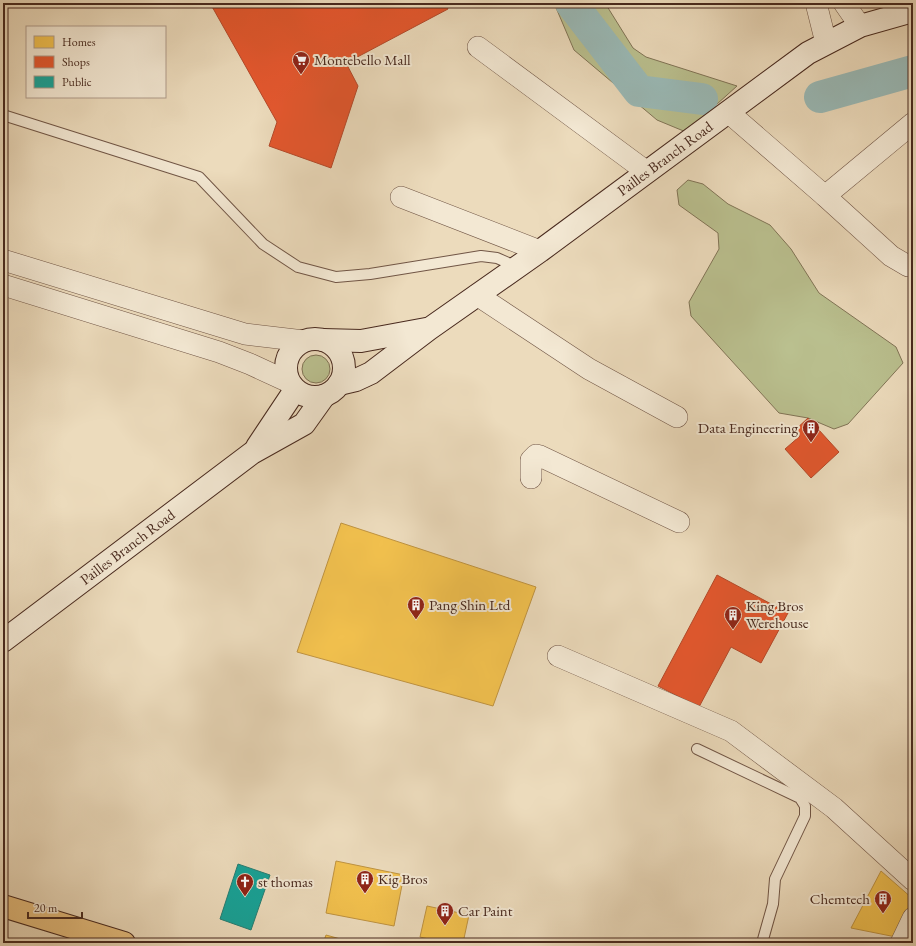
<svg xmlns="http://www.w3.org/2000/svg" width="916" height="946" font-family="'EB Garamond',serif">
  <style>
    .green { fill: #bac08f; stroke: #817456 }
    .homes { fill: #f2c14e; stroke: #bf9340 }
    .shops { fill: #e4572e; stroke: #b54929 }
    .public { fill: #17a398; stroke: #267e73 }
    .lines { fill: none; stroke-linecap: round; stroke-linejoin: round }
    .river { stroke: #9abab7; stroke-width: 32 }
    .service-casing { stroke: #715646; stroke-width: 12 }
    .minor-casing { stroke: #715646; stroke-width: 22 }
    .secondary-casing { stroke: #48291e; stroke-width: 24 }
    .trunk-casing { stroke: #48291e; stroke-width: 24 }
    .service { stroke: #f3e8d3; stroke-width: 10 }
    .minor { stroke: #f3e8d3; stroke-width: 21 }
    .secondary { stroke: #f3e8d3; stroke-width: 22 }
    .trunk { stroke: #e6be7e; stroke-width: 22 }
    .labels { text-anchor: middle; stroke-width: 4; stroke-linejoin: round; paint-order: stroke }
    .poi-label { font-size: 15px; fill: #48291e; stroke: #f3e8d3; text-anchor: start }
    .street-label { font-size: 15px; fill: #48291e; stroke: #f3e8d3 }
  </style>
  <rect width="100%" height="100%" fill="#ecdbbc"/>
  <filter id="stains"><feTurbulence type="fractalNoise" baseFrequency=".005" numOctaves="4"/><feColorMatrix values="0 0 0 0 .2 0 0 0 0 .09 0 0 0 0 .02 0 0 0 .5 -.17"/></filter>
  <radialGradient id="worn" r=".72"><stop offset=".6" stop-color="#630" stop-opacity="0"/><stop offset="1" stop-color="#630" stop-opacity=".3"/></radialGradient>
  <g class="green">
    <polygon points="554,3 605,3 633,48 646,57 737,86 686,132 657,120 574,50"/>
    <polygon points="688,180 703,184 728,204 770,225 791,249 819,293 896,347 903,363 848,424 834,429 808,418 779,413 691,316 689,302 719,249 718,233 679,205 677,190"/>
    <circle cx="316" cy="369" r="14"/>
  </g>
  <g class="homes">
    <polygon points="341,523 536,587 493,706 297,652"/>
    <polygon points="336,861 404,875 394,926 326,913"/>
    <polygon points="881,871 913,899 896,937 851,928"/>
    <polygon points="427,906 469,915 463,943 445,943 420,937"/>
    <polygon points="326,935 355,943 323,943"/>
  </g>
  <g class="shops">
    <polygon points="210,3 445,3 448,9 346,63 358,86 331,168 269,146 277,122"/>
    <polygon points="808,418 839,452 811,478 785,449 800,436 795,430"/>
    <polygon points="717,575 788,613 761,663 731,647 699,707 658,686"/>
  </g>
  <polygon class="public" points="238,864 270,875 251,930 220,919"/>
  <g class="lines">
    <g class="river">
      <polyline points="571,3 639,91 702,99"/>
      <polyline points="820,97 913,71"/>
    </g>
    <defs>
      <g id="service">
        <polyline points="3,115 199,177 263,244 298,267 336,277 370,274 481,256 497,258 517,267"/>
        <polyline points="697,749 800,798 805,806 805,816 775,879 773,904 762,943"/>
      </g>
      <g id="minor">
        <polyline points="816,3 826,43"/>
        <polyline points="844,3 860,26"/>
        <polyline points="478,47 647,172"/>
        <polyline points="728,112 825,196 891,256 908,266 913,265"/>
        <polyline points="825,196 913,123"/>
        <polyline points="401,197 540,251"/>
        <polyline points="3,260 245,334 304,341"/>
        <polyline points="3,285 219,352 250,364 289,382"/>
        <polyline points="477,295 589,369 677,417"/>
        <polyline points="531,478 531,460 536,455 540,456 679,522"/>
        <polyline points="558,656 731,731 834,808 913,880"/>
        <polyline points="901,943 913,918"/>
      </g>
      <g id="secondary">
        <circle cx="315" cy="368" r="29"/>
        <polyline points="323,340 361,341 426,329"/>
        <path id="s1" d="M339,384L356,380L371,373L429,329L540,251L808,53L860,26L913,11"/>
        <polyline points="257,447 295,390"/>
        <path id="s2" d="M3,641L252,453L304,424L324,396"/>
      </g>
      <polyline id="trunk" points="3,906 124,943"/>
    </defs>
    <use href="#service" class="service-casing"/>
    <use href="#minor" class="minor-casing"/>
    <use href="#secondary" class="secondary-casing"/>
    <use href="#trunk" class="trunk-casing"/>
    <use href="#service" class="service"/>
    <use href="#minor" class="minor"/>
    <use href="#secondary" class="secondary"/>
    <use href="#trunk" class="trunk"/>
  </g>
  <defs>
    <symbol id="supermarket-pin" viewBox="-11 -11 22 30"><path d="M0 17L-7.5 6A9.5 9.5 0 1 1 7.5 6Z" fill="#8f2418" stroke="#f3e8d3"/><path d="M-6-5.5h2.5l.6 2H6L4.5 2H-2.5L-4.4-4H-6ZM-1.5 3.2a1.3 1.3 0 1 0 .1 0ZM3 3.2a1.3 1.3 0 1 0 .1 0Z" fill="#fff"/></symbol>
    <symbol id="building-pin" viewBox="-11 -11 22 30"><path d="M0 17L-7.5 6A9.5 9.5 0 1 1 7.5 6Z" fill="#8f2418" stroke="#f3e8d3"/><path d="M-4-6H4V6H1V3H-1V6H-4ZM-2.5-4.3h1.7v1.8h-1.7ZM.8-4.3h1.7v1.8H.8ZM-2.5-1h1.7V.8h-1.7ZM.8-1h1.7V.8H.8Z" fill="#fff"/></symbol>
    <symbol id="church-pin" viewBox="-11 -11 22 30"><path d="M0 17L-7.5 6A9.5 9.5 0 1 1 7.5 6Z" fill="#8f2418" stroke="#f3e8d3"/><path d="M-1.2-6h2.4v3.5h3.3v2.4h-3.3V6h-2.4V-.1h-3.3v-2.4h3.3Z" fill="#fff"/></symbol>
  </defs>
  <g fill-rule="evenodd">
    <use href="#supermarket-pin" x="291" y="50" width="20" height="27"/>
    <use href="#building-pin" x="801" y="418" width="20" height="27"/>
    <use href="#building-pin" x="406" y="595" width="20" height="27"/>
    <use href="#building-pin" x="723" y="605" width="20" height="27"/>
    <use href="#building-pin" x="355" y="869" width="20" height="27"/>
    <use href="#church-pin" x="235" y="872" width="20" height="27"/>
    <use href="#building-pin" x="873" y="889" width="20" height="27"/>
    <use href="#building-pin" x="435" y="901" width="20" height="27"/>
  </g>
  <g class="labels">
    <g class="poi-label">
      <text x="314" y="65">Montebello Mall</text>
      <text x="798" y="433" text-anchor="end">Data Engineering</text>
      <text x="429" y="610">Pang Shin Ltd</text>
      <text x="746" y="611">King Bros<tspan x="746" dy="17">Werehouse</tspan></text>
      <text x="378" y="884">Kig Bros</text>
      <text x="258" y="887">st thomas</text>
      <text x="870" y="904" text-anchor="end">Chemtech</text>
      <text x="458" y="916">Car Paint</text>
    </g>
    <g class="street-label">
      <text dy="5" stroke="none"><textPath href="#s1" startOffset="398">Pailles Branch Road</textPath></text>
      <text dy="5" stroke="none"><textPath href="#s2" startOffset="156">Pailles Branch Road</textPath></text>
    </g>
  </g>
  <rect width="916" height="946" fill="none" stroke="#ecdbbc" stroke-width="16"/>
  <rect x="4" y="4" width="908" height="938" fill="none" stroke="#48291e" stroke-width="2"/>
  <rect x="8" y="8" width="900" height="930" fill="none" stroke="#48291e"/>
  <rect x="26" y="26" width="140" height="72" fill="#f3e8d3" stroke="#af9c8b"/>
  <rect x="34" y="36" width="20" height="12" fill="#f2c14e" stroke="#af9c8b"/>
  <text x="62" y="46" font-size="12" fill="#48291e">Homes</text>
  <rect x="34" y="56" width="20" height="12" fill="#e4572e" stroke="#af9c8b"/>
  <text x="62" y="66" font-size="12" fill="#48291e">Shops</text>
  <rect x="34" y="76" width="20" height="12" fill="#17a398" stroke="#af9c8b"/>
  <text x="62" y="86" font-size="12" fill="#48291e">Public</text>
  <path d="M28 912v6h54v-6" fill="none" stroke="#48291e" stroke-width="2"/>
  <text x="34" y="912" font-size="12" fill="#48291e" stroke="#f3e8d3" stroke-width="3" paint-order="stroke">20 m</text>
  <rect width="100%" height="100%" filter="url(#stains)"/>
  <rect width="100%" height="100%" fill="url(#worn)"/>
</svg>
